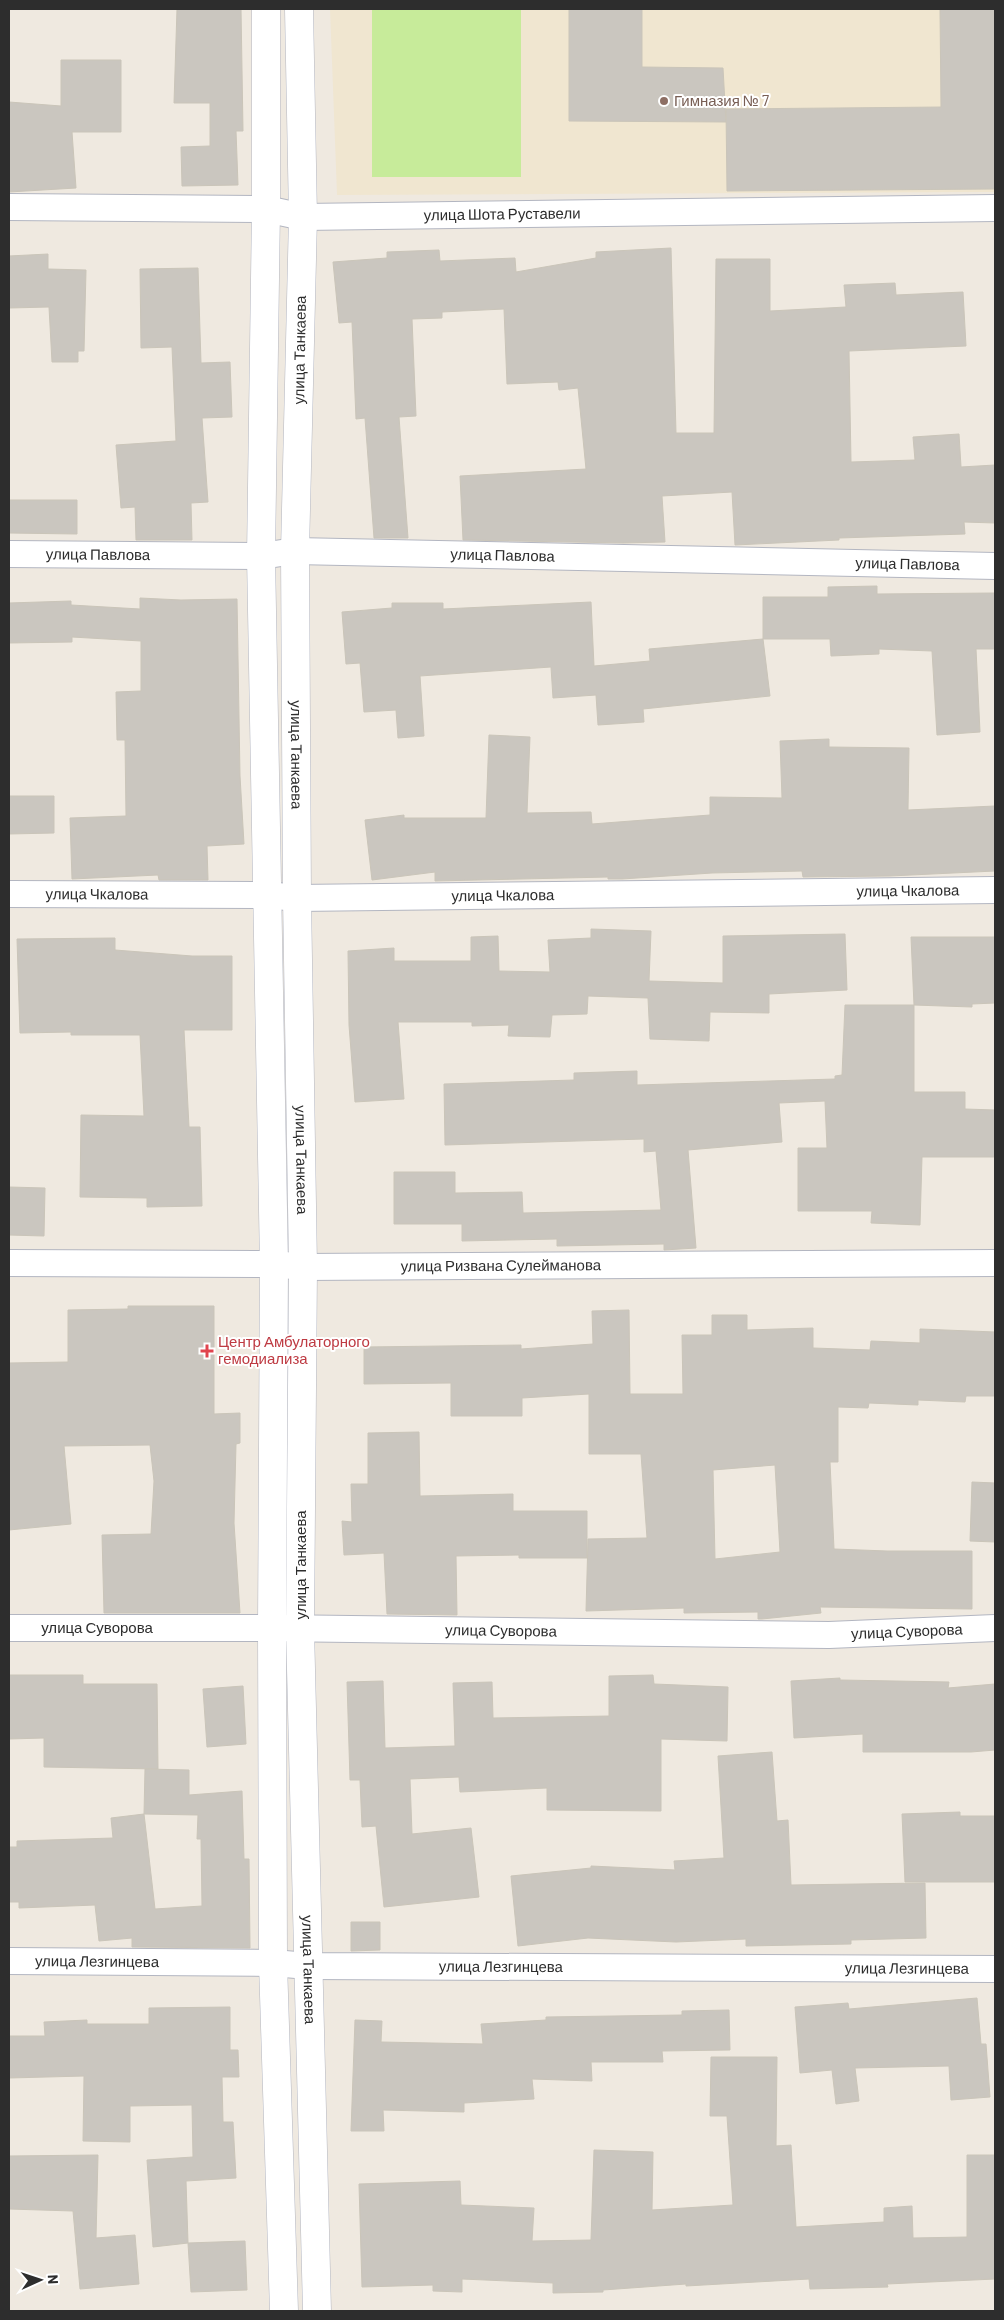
<svg xmlns="http://www.w3.org/2000/svg" width="1004" height="2320" font-family="Barlow,sans-serif">
  <style>
    .education { fill: #f0e6d0 }
    .pitch { fill: #c7eb9a }
    .building { fill: #cac6bf; stroke: #cac5b9; fill-rule: evenodd }
    .lines { fill: none; stroke-linecap: round; stroke-linejoin: round }
    .minor-casing { stroke: #b3b6c1; stroke-width: 28 }
    .secondary-casing { stroke: #b3b6c1; stroke-width: 29 }
    .minor { stroke: #fff; stroke-width: 26 }
    .secondary { stroke: #fff; stroke-width: 28 }
    .education-dot { fill: #8d6e63; stroke: #fff; stroke-width: 2 }
    .health-dot { fill: #e0444e; stroke: #fff; stroke-width: 2 }
    .labels { text-anchor: middle; stroke-width: 4; stroke-linejoin: round; paint-order: stroke }
    .education-label { font-size: 15px; fill: #785e54; stroke: #fff; text-anchor: start }
    .street-label { font-size: 15px; fill: #2d2d2d; stroke: #fff }
    .health-label { font-size: 15px; fill: #be3a42; stroke: #fff; text-anchor: start }
  </style>
  <rect width="100%" height="100%" fill="#efe9e0"/>
  <polygon class="education" points="330,9 995,9 995,192 337,195"/>
  <rect class="pitch" x="372" y="9" width="149" height="168"/>
  <g class="building">
    <polygon points="177,9 241,9 243,131 236,131 238,185 182,186 181,147 210,146 210,103 174,103"/>
    <polygon points="569,9 642,9 642,67 723,68 726,122 569,121"/>
    <polygon points="940,9 995,9 995,189 727,191 726,109 941,107"/>
    <polygon points="61,60 121,60 121,132 72,132 76,188 9,192 9,102 61,106"/>
    <polygon points="671,248 676,433 714,433 716,259 770,259 770,311 846,307 844,285 895,283 896,295 963,292 966,346 849,351 851,462 915,460 913,437 959,434 961,467 995,465 995,523 964,522 965,534 839,538 839,540 735,545 732,492 662,496 665,542 623,543 463,540 460,476 586,469 578,388 559,390 558,382 507,384 504,309 442,312 442,318 412,319 416,416 399,417 408,538 374,538 365,418 356,419 352,322 339,323 333,262 387,258 387,252 439,250 440,261 515,258 516,272 596,258 596,252"/>
    <polygon points="48,254 48,269 86,270 84,351 78,351 78,362 52,362 49,307 9,308 9,256"/>
    <polygon points="198,268 201,363 230,362 232,417 202,418 208,502 191,503 192,540 136,540 135,507 121,508 116,445 176,441 172,347 141,348 140,269"/>
    <polygon points="9,500 77,500 77,534 9,533"/>
    <polygon points="877,586 877,594 995,593 995,649 976,649 980,732 937,735 932,651 879,649 879,654 831,656 830,639 763,639 763,597 828,597 828,587"/>
    <polygon points="140,598 181,600 237,599 240,776 244,844 207,846 208,880 159,880 158,875 72,879 70,818 126,816 125,740 117,740 116,692 141,691 141,641 72,637 72,642 9,643 9,603 71,601 71,605 140,609"/>
    <polygon points="591,602 594,666 650,661 649,649 763,639 770,696 643,709 644,722 598,725 596,695 553,698 551,667 420,676 424,736 398,738 396,710 364,712 360,663 346,664 342,612 392,608 392,603 443,603 443,609"/>
    <polygon points="489,735 530,737 527,813 591,812 592,824 710,815 710,797 782,798 780,741 829,739 829,747 909,748 908,810 995,806 995,871 890,876 803,877 802,871 712,873 622,879 608,879 608,877 435,881 435,872 372,880 365,820 404,815 404,818 486,818"/>
    <polygon points="9,796 54,796 54,833 9,834"/>
    <polygon points="591,929 651,931 649,981 723,983 723,936 845,934 847,990 769,994 769,1013 710,1012 709,1041 650,1039 648,998 588,996 587,1014 552,1015 550,1037 508,1036 509,1025 472,1026 472,1022 398,1022 404,1099 355,1102 349,1025 348,951 394,948 394,961 471,961 471,937 498,936 499,971 550,972 548,940 591,938"/>
    <polygon points="911,937 995,937 995,1003 972,1004 972,1007 914,1005"/>
    <polygon points="115,938 115,950 192,956 232,956 232,1030 184,1030 189,1127 200,1127 202,1206 147,1207 147,1198 80,1197 81,1115 144,1116 140,1035 71,1035 71,1032 20,1033 17,939"/>
    <polygon points="845,1005 914,1005 914,1092 965,1092 965,1109 995,1110 995,1157 922,1157 920,1225 871,1223 872,1211 798,1211 798,1148 827,1148 825,1101 779,1103 782,1142 688,1150 696,1248 664,1250 664,1244 557,1246 557,1239 462,1241 462,1224 394,1224 394,1172 455,1172 455,1193 522,1192 523,1213 661,1210 656,1151 644,1152 644,1139 445,1145 444,1084 574,1080 574,1073 637,1071 637,1085 835,1079 835,1076 842,1075"/>
    <polygon points="9,1187 45,1188 44,1236 9,1235"/>
    <polygon points="128,1306 214,1306 214,1414 240,1413 240,1443 236,1444 234,1523 240,1613 104,1613 102,1535 151,1534 154,1481 150,1445 64,1446 71,1524 9,1530 9,1363 68,1362 68,1310 128,1309"/>
    <path d="M629,1310L630,1394H683L682,1335H712V1315H747V1330L813,1328V1348L870,1350L871,1341L920,1343V1329L995,1332V1396H966L965,1402L918,1400V1405L869,1403L868,1408L838,1407V1462H830L834,1549L887,1551H972V1609L820,1607L821,1613L762,1619H758V1612L684,1613V1608L586,1611L588,1539L647,1538L641,1454H589V1394L522,1398V1416H451V1383L364,1384V1347L521,1345V1349L593,1344L592,1311ZM775,1465L780,1552L715,1559L713,1470Z"/>
    <polygon points="419,1432 420,1496 513,1494 513,1511 587,1511 587,1558 519,1558 519,1555 456,1556 457,1615 387,1614 384,1553 344,1555 342,1521 352,1522 351,1484 368,1484 368,1433"/>
    <polygon points="972,1482 995,1483 995,1542 970,1541"/>
    <polygon points="9,1675 83,1675 83,1684 157,1684 158,1769 44,1767 44,1738 9,1739"/>
    <polygon points="653,1675 654,1684 728,1687 727,1741 661,1739 661,1811 547,1810 547,1788 460,1792 459,1777 410,1779 412,1834 471,1828 479,1897 384,1907 376,1826 362,1827 360,1780 350,1780 347,1682 383,1681 385,1748 455,1746 453,1683 492,1682 493,1718 609,1716 609,1676"/>
    <polygon points="840,1678 840,1680 949,1682 948,1688 995,1684 995,1750 971,1752 863,1752 863,1734 794,1738 791,1681"/>
    <polygon points="243,1686 246,1744 207,1747 203,1689"/>
    <polygon points="772,1752 777,1821 788,1820 791,1885 925,1883 926,1938 851,1940 851,1944 746,1946 746,1939 676,1942 588,1938 518,1946 511,1876 591,1868 591,1866 675,1870 674,1861 724,1858 718,1756"/>
    <path d="M145,1769L189,1770V1795L242,1791L244,1859H249L250,1948L132,1947V1938L99,1941L95,1905L19,1908V1902H9V1847H17V1841L113,1838L111,1818L144,1814ZM144,1814L198,1815L197,1839H201L202,1906L155,1909Z"/>
    <polygon points="960,1812 960,1816 995,1816 995,1882 905,1882 902,1814"/>
    <polygon points="351,1922 380,1922 380,1950 351,1951"/>
    <polygon points="977,1998 981,2044 986,2044 990,2097 951,2100 949,2066 855,2068 859,2101 836,2104 832,2070 800,2073 795,2007 848,2003 849,2009"/>
    <polygon points="230,2007 230,2050 238,2050 239,2077 222,2077 223,2122 233,2122 236,2178 186,2181 188,2243 153,2247 147,2160 193,2157 192,2105 130,2106 130,2142 83,2141 84,2076 9,2078 9,2036 45,2036 44,2022 87,2020 87,2024 149,2024 149,2008"/>
    <polygon points="729,2010 730,2050 662,2051 663,2062 591,2062 592,2081 532,2079 534,2099 464,2103 464,2112 383,2110 384,2131 351,2131 355,2020 382,2021 381,2042 483,2044 481,2024 546,2020 546,2017 682,2015 682,2011"/>
    <polygon points="711,2057 777,2057 776,2146 791,2145 796,2227 884,2222 884,2208 912,2206 913,2238 967,2237 967,2155 995,2155 995,2279 887,2284 888,2287 810,2289 809,2279 686,2286 686,2284 603,2290 603,2292 553,2293 553,2283 462,2279 462,2292 433,2291 433,2285 362,2287 359,2184 460,2181 461,2205 534,2208 532,2241 591,2240 594,2150 653,2152 652,2210 733,2205 727,2116 710,2116"/>
    <polygon points="98,2155 96,2238 135,2235 139,2284 80,2289 73,2211 9,2209 9,2156"/>
    <polygon points="245,2241 247,2290 191,2292 188,2243"/>
  </g>
  <g class="lines">
    <defs>
      <g id="minor">
        <path id="s1" d="M9,207L266,209L303,217L995,208"/>
        <path id="s2" d="M9,554L261,556L295,551L995,566"/>
        <path id="s3" d="M9,894L267,895L297,898L995,890"/>
        <path id="s4" d="M9,1263L274,1264L303,1267L995,1263"/>
        <path id="s5" d="M9,1628H272L829,1635L995,1628"/>
        <path id="s6" d="M9,1961L273,1963L308,1966L995,1969"/>
      </g>
      <g id="secondary">
        <polyline points="266,9 266,209 261,556 274,1264 272,1628 273,1963 284,2311"/>
        <path id="s7" d="M299,9L303,217L295,551L297,898L303,1267L300,1629L317,2311"/>
      </g>
    </defs>
    <use href="#minor" class="minor-casing"/>
    <use href="#secondary" class="secondary-casing"/>
    <use href="#minor" class="minor"/>
    <use href="#secondary" class="secondary"/>
  </g>
  <circle class="education-dot" cx="664" cy="101" r="5"/>
  <path class="health-dot" d="M204.5 1343.5h5v5h5v5h-5v5h-5v-5h-5v-5h5z"/>
  <g class="labels">
    <g class="education-label">
      <text x="674" y="106">Гимназия № 7</text>
    </g>
    <g class="street-label">
      <text dy="5" stroke="none"><textPath href="#s1" startOffset="494">улица Шота Руставели</textPath></text>
      <text transform="translate(300 350) rotate(-89)" y="5">улица Танкаева</text>
      <text dy="5" stroke="none"><textPath href="#s2" startOffset="89">улица Павлова</textPath></text>
      <text dy="5" stroke="none"><textPath href="#s2" startOffset="494">улица Павлова</textPath></text>
      <text dy="5" stroke="none"><textPath href="#s2" startOffset="899">улица Павлова</textPath></text>
      <text dy="5" stroke="none"><textPath href="#s7" startOffset="746">улица Танкаева</textPath></text>
      <text dy="5" stroke="none"><textPath href="#s3" startOffset="899">улица Чкалова</textPath></text>
      <text dy="5" stroke="none"><textPath href="#s3" startOffset="88">улица Чкалова</textPath></text>
      <text dy="5" stroke="none"><textPath href="#s3" startOffset="494">улица Чкалова</textPath></text>
      <text dy="5" stroke="none"><textPath href="#s7" startOffset="1151">улица Танкаева</textPath></text>
      <text dy="5" stroke="none"><textPath href="#s4" startOffset="492">улица Ризвана Сулейманова</textPath></text>
      <text transform="translate(301 1565) rotate(-90)" y="5">улица Танкаева</text>
      <text dy="5" stroke="none"><textPath href="#s5" startOffset="88">улица Суворова</textPath></text>
      <text dy="5" stroke="none"><textPath href="#s5" startOffset="492">улица Суворова</textPath></text>
      <text dy="5" stroke="none"><textPath href="#s5" startOffset="898">улица Суворова</textPath></text>
      <text dy="5" stroke="none"><textPath href="#s6" startOffset="88">улица Лезгинцева</textPath></text>
      <text dy="5" stroke="none"><textPath href="#s6" startOffset="492">улица Лезгинцева</textPath></text>
      <text dy="5" stroke="none"><textPath href="#s6" startOffset="898">улица Лезгинцева</textPath></text>
      <text dy="5" stroke="none"><textPath href="#s7" startOffset="1961">улица Танкаева</textPath></text>
    </g>
    <g class="health-label">
      <text x="218" y="1347">Центр Амбулаторного<tspan x="218" dy="17">гемодиализа</tspan></text>
    </g>
  </g>
  <rect width="1004" height="2320" fill="none" stroke="#2d2d2d" stroke-width="20"/>
  <g transform="translate(40 2280) rotate(87)" stroke="#ffffff" stroke-width="4" paint-order="stroke">
  <path d="M0-4L9 19L0 12L-9 19Z" fill="#2d2d2d"/>
  <text y="-8" font-size="14" font-weight="bold" text-anchor="middle" fill="#2d2d2d">N</text>
  </g>
</svg>
